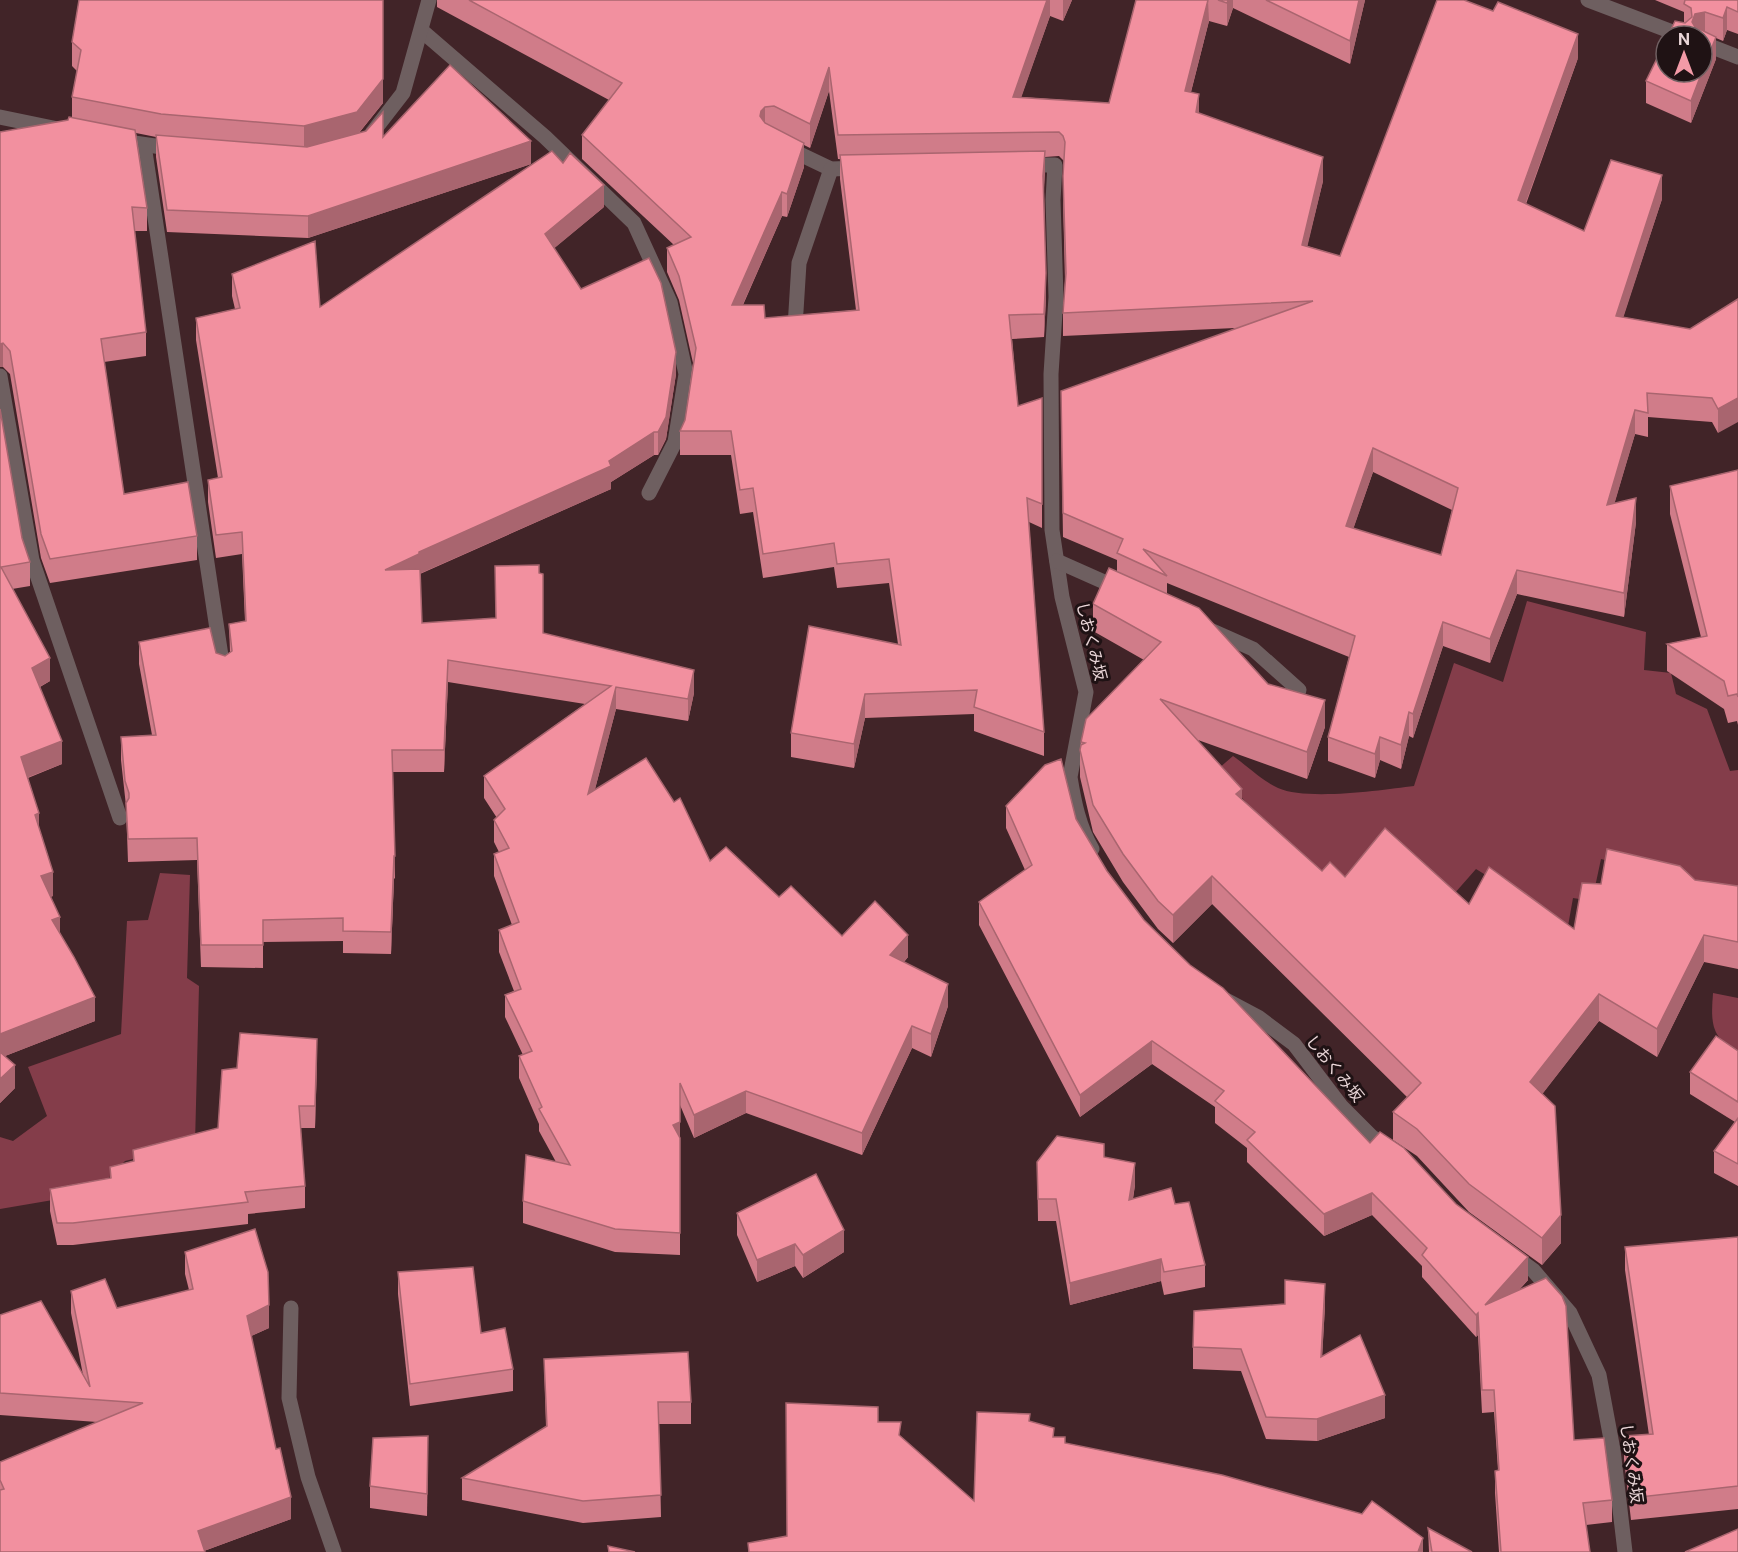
<svg xmlns="http://www.w3.org/2000/svg" width="1738" height="1552" font-family="'Public Sans','Noto Sans JP',sans-serif">
  <style>
    .green { fill: #843d4a }
    .lines { fill: none; stroke-linecap: round; stroke-linejoin: round }
    .minor { stroke: #6e5f60; stroke-width: 15 }
    .wall { fill: #d07c89; fill-rule: evenodd }
    .shaded-wall { fill: #a9656f }
    .building { fill: #f2909f; stroke: #a9656f; stroke-width: 1.5; fill-rule: evenodd }
    .labels { text-anchor: middle; stroke-width: 6; stroke-linejoin: round; paint-order: stroke }
    .street-label { font-size: 16px; fill: #e9d5d7; stroke: #1f1214 }
  </style>
  <rect width="100%" height="100%" fill="#412428"/>
  <g class="green">
    <path d="M1527,601L1646,632L1644,670L1671,673L1676,694L1707,709L1730,771L1738,770V901L1690,882L1601,859L1592,901L1573,898L1568,926L1476,869L1454,894L1346,882L1320,875L1264,824L1218,769L1233,756C1246,765 1264,782 1278,788C1307,801 1382,790 1414,786L1454,663L1503,682Z"/>
    <polygon points="160,873 190,875 187,978 199,986 195,1144 125,1161 94,1193 0,1209 0,1137 13,1141 47,1116 28,1067 121,1034 127,921 148,920"/>
    <path d="M1713,993L1738,998V1053C1710,1037 1711,1022 1713,993Z"/>
  </g>
  <g class="lines">
    <g class="minor">
      <polyline points="1588,0 1683,36"/>
      <polyline points="422,31 545,137 634,223 670,302 686,374 675,442 649,493"/>
      <polyline points="1702,43 1738,57"/>
      <polyline points="0,117 58,129"/>
      <polyline points="372,133 403,93 429,0"/>
      <polyline points="120,141 176,149"/>
      <polyline points="144,145 223,669"/>
      <polyline points="787,148 831,169 860,168"/>
      <path d="M1025,165H1055L1053,200L1056,297L1051,374L1052,530L1062,597L1086,692L1070,777C1074,802 1079,827 1092,849"/>
      <polyline points="795,327 799,263 831,169"/>
      <polyline points="0,376 32,560 120,818"/>
      <polyline points="1057,561 1120,589"/>
      <polyline points="1208,629 1253,649 1299,690"/>
      <polyline points="1226,1000 1258,1017 1294,1044 1341,1106 1372,1137 1390,1149"/>
      <polyline points="1512,1255 1533,1270 1570,1313 1599,1375 1613,1450 1625,1552"/>
      <polyline points="291,1308 289,1398 308,1477 334,1552"/>
    </g>
  </g>
  <g class="wall">
    <path d="M437,0H1072L1063,21L1050,16L1021,97L1109,103L1136,0H1365L1350,64L1233,8L1227,26L1209,21L1191,92L1199,113L1323,181L1307,246L1340,256L1578,58L1526,204L1584,231L1662,199L1623,317L1690,329L1738,299L1718,433L1712,422L1648,417V437L1635,434L1614,504L1636,522L1624,617L1517,594L1490,663L1443,646L1413,738L1409,736L1401,769L1380,760L1375,778L1328,761V737L1349,657L1167,583V594L1268,684L1325,727L1307,779L1198,740L1242,800L1322,871L1469,904L1574,929L1601,884L1695,880L1738,886V969L1704,962L1657,1057L1599,1021L1542,1094L1561,1243L1542,1265L1469,1212L1417,1156L1393,1140V1112L1407,1097L1212,904L1173,943L1158,929L1123,882L1093,832L1080,777V750L1081,742L1144,660L1093,631V604L1117,571V560L1063,537L1061,415L1235,328L1063,336V313L1065,281L1063,200L1064,161L1059,156L1045,157L1044,192L1046,297L1044,337L1012,339L1018,406L1042,398V528L1029,522L1044,732V756L974,731V714L865,718L854,768L791,757V733L898,644L889,583L837,588L834,567L763,578L753,512L740,514L731,455H680V431L685,420L693,363L679,300L667,272V248L674,245L582,159V135L609,100L437,7ZM829,91L838,159H840V179L856,310L765,318L743,305L782,216L787,217L804,167V145L810,148ZM1373,472L1452,510L1441,555L1353,529Z"/>
    <polygon points="1655,0 1738,0 1738,34 1727,30 1723,41 1716,38 1716,59 1691,123 1646,103 1646,81 1684,23 1684,12"/>
    <polygon points="72,42 383,103 359,133 531,164 308,238 167,232 156,157 156,137 136,133 147,208 147,231 134,231 146,332 146,356 104,362 124,494 197,536 197,560 50,583 41,558 10,374 3,367 0,132 68,120 72,117 72,97 77,71 72,66"/>
    <polygon points="604,207 554,248 581,289 676,374 666,439 658,455 654,455 611,482 611,489 420,574 422,623 496,618 495,566 539,573 543,633 694,693 688,721 616,709 595,789 710,861 779,897 842,936 908,957 904,962 948,1006 931,1057 912,1048 862,1155 746,1113 694,1138 680,1105 680,1255 615,1252 523,1223 523,1201 556,1162 539,1131 539,1124 519,1078 519,1056 523,1055 505,1017 505,995 514,991 499,952 499,930 512,925 494,876 494,854 499,852 494,842 494,820 497,818 484,798 484,776 585,704 448,682 444,772 393,772 395,879 394,878 391,954 343,953 343,941 263,942 263,968 201,967 197,860 128,862 126,806 121,760 121,737 152,735 139,664 139,642 216,653 225,656 230,652 229,624 245,621 242,554 216,558 208,502 208,480 218,478 196,340 196,318 235,309 232,296 232,274 320,307"/>
    <polygon points="0,409 22,538 30,562 30,586 12,589 50,681 40,687 62,764 28,778 53,896 50,897 60,933 95,1021 5,1056 15,1088 0,1103"/>
    <polygon points="1738,470 1738,725 1737,721 1728,723 1724,709 1667,671 1667,644 1701,637 1670,514 1670,486"/>
    <polygon points="1006,806 1076,819 1107,871 1144,920 1370,1143 1528,1280 1519,1290 1574,1440 1612,1500 1612,1522 1586,1525 1590,1552 1499,1552 1495,1493 1495,1471 1498,1470 1494,1412 1482,1413 1478,1335 1476,1337 1422,1277 1422,1266 1372,1215 1324,1236 1247,1162 1247,1148 1215,1123 1215,1107 1152,1064 1080,1117 979,925 979,902 1025,870 1006,828"/>
    <polygon points="1738,1051 1738,1201 1738,1186 1714,1173 1714,1151 1735,1122 1690,1094 1690,1072"/>
    <polygon points="317,1061 315,1128 300,1128 305,1186 305,1208 248,1214 248,1224 73,1245 57,1245 50,1211 50,1189 110,1178 110,1167 133,1161 133,1150 218,1128"/>
    <polygon points="1104,1157 1135,1185 1133,1199 1175,1204 1205,1265 1205,1287 1164,1295 1161,1281 1070,1305 1056,1221 1038,1221 1037,1162"/>
    <polygon points="737,1213 844,1252 803,1278 795,1266 757,1282 737,1235"/>
    <polygon points="1738,1237 1738,1509 1631,1520 1624,1459 1624,1436 1649,1435 1625,1270 1625,1247"/>
    <polygon points="185,1252 269,1328 251,1336 291,1519 204,1551 0,1552 0,1462 97,1422 0,1415 0,1315 83,1375 71,1313 71,1291 117,1308 189,1290 185,1274"/>
    <polygon points="398,1272 481,1333 513,1369 513,1391 410,1406 398,1294"/>
    <polygon points="1325,1306 1322,1356 1385,1418 1317,1441 1266,1439 1241,1371 1193,1369 1193,1347"/>
    <polygon points="544,1359 691,1402 691,1424 659,1424 661,1517 583,1523 462,1500 462,1478 546,1427"/>
    <polygon points="428,1458 427,1516 370,1508 370,1486"/>
    <polygon points="1428,1528 1472,1552 1429,1552"/>
  </g>
  <g class="shaded-wall">
    <polygon points="1047,0 1050,0 1050,16 1013,121 1013,97"/>
    <polygon points="1063,0 1072,0 1063,21"/>
    <polygon points="1208,0 1209,21 1185,115 1185,91"/>
    <polygon points="1228,0 1233,0 1233,8 1227,26 1227,3"/>
    <polygon points="1359,0 1365,0 1350,64 1350,41"/>
    <polygon points="1727,7 1727,30 1723,41 1723,18"/>
    <polygon points="1705,12 1705,34 1695,36 1692,22 1695,14"/>
    <polygon points="1578,34 1578,58 1518,224 1518,200"/>
    <polygon points="1716,37 1716,59 1691,123 1691,101"/>
    <polygon points="829,67 829,91 810,148 810,124"/>
    <polygon points="383,79 383,103 357,135 304,150 304,126"/>
    <polygon points="1199,94 1199,118 1196,112"/>
    <polygon points="765,107 765,131 760,116 761,111"/>
    <polygon points="531,141 531,164 308,238 308,216"/>
    <polygon points="804,143 804,167 787,217 787,194"/>
    <polygon points="1045,151 1045,175 1043,200 1043,176"/>
    <polygon points="1323,157 1323,181 1302,269 1302,245"/>
    <polygon points="1662,175 1662,199 1616,340 1616,316"/>
    <polygon points="604,185 604,207 545,256 545,234"/>
    <polygon points="782,192 782,216 732,329 732,305"/>
    <polygon points="1046,273 1046,297 1044,337 1044,314"/>
    <polygon points="3,343 3,367 0,367 0,344"/>
    <polygon points="676,352 676,374 666,439 658,455 658,432"/>
    <polygon points="1738,398 1738,422 1718,433 1718,409"/>
    <polygon points="1635,410 1635,434 1607,529 1607,505"/>
    <polygon points="654,432 654,455 611,482 611,489 419,574 385,570 419,552 609,461"/>
    <polygon points="1373,448 1373,472 1346,550 1346,526"/>
    <polygon points="1636,498 1636,522 1624,617 1624,593"/>
    <polygon points="1517,570 1517,594 1490,663 1490,639"/>
    <polygon points="1443,622 1443,646 1413,738 1413,714"/>
    <polygon points="50,658 50,681 32,691 32,668"/>
    <polygon points="448,660 448,682 444,772 444,750"/>
    <polygon points="694,670 694,693 688,721 688,699"/>
    <polygon points="616,687 616,709 588,816 588,794"/>
    <polygon points="865,694 865,718 854,768 854,744"/>
    <polygon points="1325,700 1325,727 1307,779 1307,752"/>
    <polygon points="1409,712 1409,736 1401,769 1401,745"/>
    <polygon points="1380,737 1380,760 1375,778 1375,754"/>
    <polygon points="62,741 62,764 21,780 21,757"/>
    <polygon points="1242,789 1242,816 1236,794"/>
    <polygon points="39,813 39,837 35,815"/>
    <polygon points="394,856 394,878 391,954 391,932"/>
    <polygon points="53,872 53,896 41,900 41,876"/>
    <polygon points="1212,876 1212,904 1173,943 1173,915"/>
    <polygon points="60,917 60,941 52,920"/>
    <polygon points="908,935 908,957 890,978 890,955"/>
    <polygon points="1704,935 1704,962 1657,1057 1657,1029"/>
    <polygon points="948,984 948,1006 931,1057 931,1034"/>
    <polygon points="1599,994 1599,1021 1530,1110 1530,1082"/>
    <polygon points="95,997 95,1021 0,1058 0,1034"/>
    <polygon points="912,1026 912,1048 862,1155 862,1133"/>
    <polygon points="317,1039 317,1061 315,1128 315,1106"/>
    <polygon points="1152,1041 1152,1064 1080,1117 1080,1095"/>
    <polygon points="15,1065 15,1088 0,1103 0,1079"/>
    <polygon points="746,1091 746,1113 694,1138 694,1115"/>
    <polygon points="680,1122 680,1144 673,1125"/>
    <polygon points="1135,1163 1135,1185 1129,1222 1129,1200"/>
    <polygon points="1372,1193 1372,1215 1324,1236 1324,1214"/>
    <polygon points="1561,1215 1561,1243 1542,1265 1542,1238"/>
    <polygon points="844,1230 844,1252 803,1278 803,1255"/>
    <polygon points="795,1244 795,1266 757,1282 757,1260"/>
    <polygon points="1528,1257 1528,1280 1485,1327 1485,1305"/>
    <polygon points="1161,1259 1161,1281 1070,1305 1070,1283"/>
    <polygon points="1325,1284 1325,1306 1321,1379 1321,1357"/>
    <polygon points="269,1305 269,1328 247,1338 247,1316"/>
    <polygon points="1478,1313 1478,1335 1476,1337 1476,1315"/>
    <polygon points="1385,1395 1385,1418 1317,1441 1317,1419"/>
    <polygon points="291,1497 291,1519 201,1552 198,1531"/>
    <polygon points="1423,1538 1423,1552 1418,1552"/>
  </g>
  <g class="building">
    <polygon points="79,0 383,0 383,79 357,112 304,126 161,114 72,97 81,50 72,42"/>
    <path d="M469,0H1047L1013,97L1109,103L1136,0H1208L1185,91L1199,94L1196,112L1323,157L1302,245L1340,256L1437,0H1464L1493,11L1498,2L1578,34L1518,200L1584,231L1611,160L1662,175L1616,316L1690,329L1738,299V398L1718,409L1712,398L1647,393L1648,413L1635,410L1607,505L1636,498L1624,593L1517,570L1490,639L1443,622L1413,714L1409,712L1401,745L1380,737L1375,754L1328,737L1355,636L1143,549L1167,576L1117,553L1123,539L1063,513L1061,391L1313,301L1063,313L1066,273L1063,176L1065,142L1063,136L1059,132L838,135L829,67L810,124L774,106L765,107L761,111L760,116L765,123L804,143L787,194L782,192L732,305H764L765,318L859,310L840,155L1045,151L1043,176L1046,273L1044,314L1009,315L1018,406L1042,398V504L1027,498L1044,732L974,707L977,690L865,694L854,744L791,733L809,626L901,645L889,559L837,564L834,543L763,554L753,488L740,490L731,431H680L685,420L696,348L679,276L667,248L691,237L582,135L622,83ZM1373,448L1458,488L1441,555L1346,526Z"/>
    <polygon points="1218,0 1228,0 1227,3"/>
    <polygon points="1266,0 1359,0 1350,41"/>
    <polygon points="1685,0 1738,0 1738,12 1727,7 1723,18 1705,12 1695,14 1692,22 1695,27 1716,37 1702,72 1702,36 1668,36 1675,21 1685,23 1692,17 1691,8 1684,4"/>
    <polygon points="1666,40 1666,72 1702,72 1691,101 1646,81"/>
    <polygon points="450,65 531,141 308,216 167,210 156,135 307,147 366,131 383,112 383,137"/>
    <polygon points="69,117 135,130 147,208 132,207 146,332 101,339 124,494 188,482 197,536 50,559 41,534 10,351 3,343 0,344 0,132 68,120"/>
    <polygon points="552,151 563,163 570,153 604,185 545,234 581,289 649,258 661,283 676,352 666,417 658,432 654,432 609,461 611,466 419,552 419,554 385,570 420,569 422,623 496,618 495,566 539,565 539,573 543,574 543,633 694,670 688,699 616,687 588,794 646,758 674,802 680,798 710,861 726,847 779,897 791,886 842,936 875,901 908,935 890,955 948,984 931,1034 912,1026 862,1133 746,1091 694,1115 680,1083 680,1122 673,1125 680,1138 680,1233 615,1229 523,1201 526,1155 570,1165 539,1109 542,1107 519,1056 532,1051 505,995 521,989 499,930 519,922 494,854 509,848 494,820 505,809 484,776 611,686 448,660 444,750 392,750 395,856 394,856 391,932 343,931 343,918 263,920 263,945 201,945 197,838 128,839 126,803 129,798 129,793 125,781 121,737 156,735 139,642 210,628 216,653 225,656 232,651 229,624 246,621 242,532 216,535 208,480 222,477 196,318 240,308 232,274 315,241 320,307"/>
    <polygon points="0,409 22,538 30,562 1,567 50,658 32,668 62,741 21,757 39,813 35,815 53,872 41,876 60,917 52,920 74,957 95,997 0,1034"/>
    <polygon points="1738,470 1738,697 1737,694 1728,696 1724,681 1667,644 1707,636 1670,486"/>
    <polygon points="1109,568 1199,608 1268,684 1325,700 1307,752 1160,699 1242,789 1236,794 1322,871 1330,862 1345,877 1385,828 1469,904 1489,867 1574,929 1582,883 1601,884 1607,849 1680,866 1695,880 1738,886 1738,942 1704,935 1657,1029 1599,994 1530,1082 1555,1106 1561,1215 1542,1238 1469,1184 1417,1129 1393,1112 1421,1083 1212,876 1173,915 1158,901 1123,854 1093,805 1080,750 1081,745 1085,743 1081,742 1086,719 1161,642 1093,604"/>
    <polygon points="1061,759 1076,819 1107,871 1144,920 1190,965 1223,988 1370,1143 1380,1132 1404,1148 1456,1204 1528,1257 1485,1305 1546,1278 1562,1296 1566,1306 1574,1440 1604,1438 1612,1500 1583,1503 1590,1552 1501,1552 1495,1471 1499,1470 1494,1390 1482,1390 1478,1313 1476,1315 1422,1255 1427,1248 1372,1193 1324,1214 1247,1140 1255,1132 1215,1101 1224,1091 1152,1041 1080,1095 979,902 1032,865 1006,806 1045,765"/>
    <polygon points="240,1033 317,1039 315,1106 299,1106 305,1186 245,1192 248,1202 73,1223 57,1223 50,1189 111,1178 110,1167 134,1161 133,1150 218,1128 222,1070 237,1068"/>
    <polygon points="1716,1036 1738,1051 1738,1102 1690,1072"/>
    <polygon points="0,1052 15,1065 0,1079"/>
    <polygon points="1738,1118 1738,1164 1714,1151"/>
    <polygon points="1057,1136 1104,1144 1104,1157 1135,1163 1129,1200 1171,1188 1175,1204 1189,1202 1205,1265 1164,1272 1161,1259 1070,1283 1056,1199 1038,1199 1037,1162"/>
    <polygon points="816,1174 844,1230 803,1255 795,1244 757,1260 737,1213"/>
    <polygon points="255,1229 268,1272 269,1305 247,1316 276,1449 280,1448 291,1497 198,1531 205,1552 0,1552 0,1490 4,1489 0,1480 0,1462 143,1403 0,1393 0,1315 41,1301 90,1387 71,1291 105,1279 117,1308 193,1289 185,1252"/>
    <polygon points="1738,1237 1738,1486 1631,1498 1624,1436 1653,1434 1625,1247"/>
    <polygon points="473,1267 481,1333 505,1328 513,1369 410,1384 398,1272"/>
    <polygon points="1285,1280 1325,1284 1321,1357 1360,1335 1385,1395 1317,1419 1266,1417 1241,1349 1193,1347 1194,1311 1285,1304"/>
    <polygon points="688,1352 691,1402 658,1402 661,1495 583,1501 462,1478 547,1426 544,1359"/>
    <polygon points="786,1403 878,1407 878,1422 901,1422 899,1435 974,1501 977,1412 1030,1414 1029,1421 1054,1428 1053,1437 1065,1437 1065,1443 1222,1475 1362,1514 1372,1501 1423,1538 1418,1552 749,1552 748,1543 787,1536"/>
    <polygon points="428,1436 427,1494 370,1486 373,1438"/>
    <polygon points="1428,1528 1472,1552 1432,1552"/>
    <polygon points="1738,1529 1738,1552 1685,1552"/>
    <polygon points="608,1546 635,1552 609,1552"/>
  </g>
  <g class="labels">
    <g class="street-label">
      <text transform="translate(1092 641) rotate(76)" y="6">しおくみ坂</text>
      <text transform="translate(1335 1068) rotate(51)" y="6">しおくみ坂</text>
      <text transform="translate(1632 1463) rotate(82)" y="6">しおくみ坂</text>
    </g>
  </g>
  <g transform="translate(1684 54)"><circle r="28" fill="#1f1214" stroke="#706062" stroke-width="1.5"/>
  <path d="M0-4.5L10 22L0 15L-10 22Z" fill="#f39aa7"/>
  <text y="-9" font-size="16" font-weight="bold" text-anchor="middle" fill="#e9d5d7">N</text>
  </g>
</svg>
